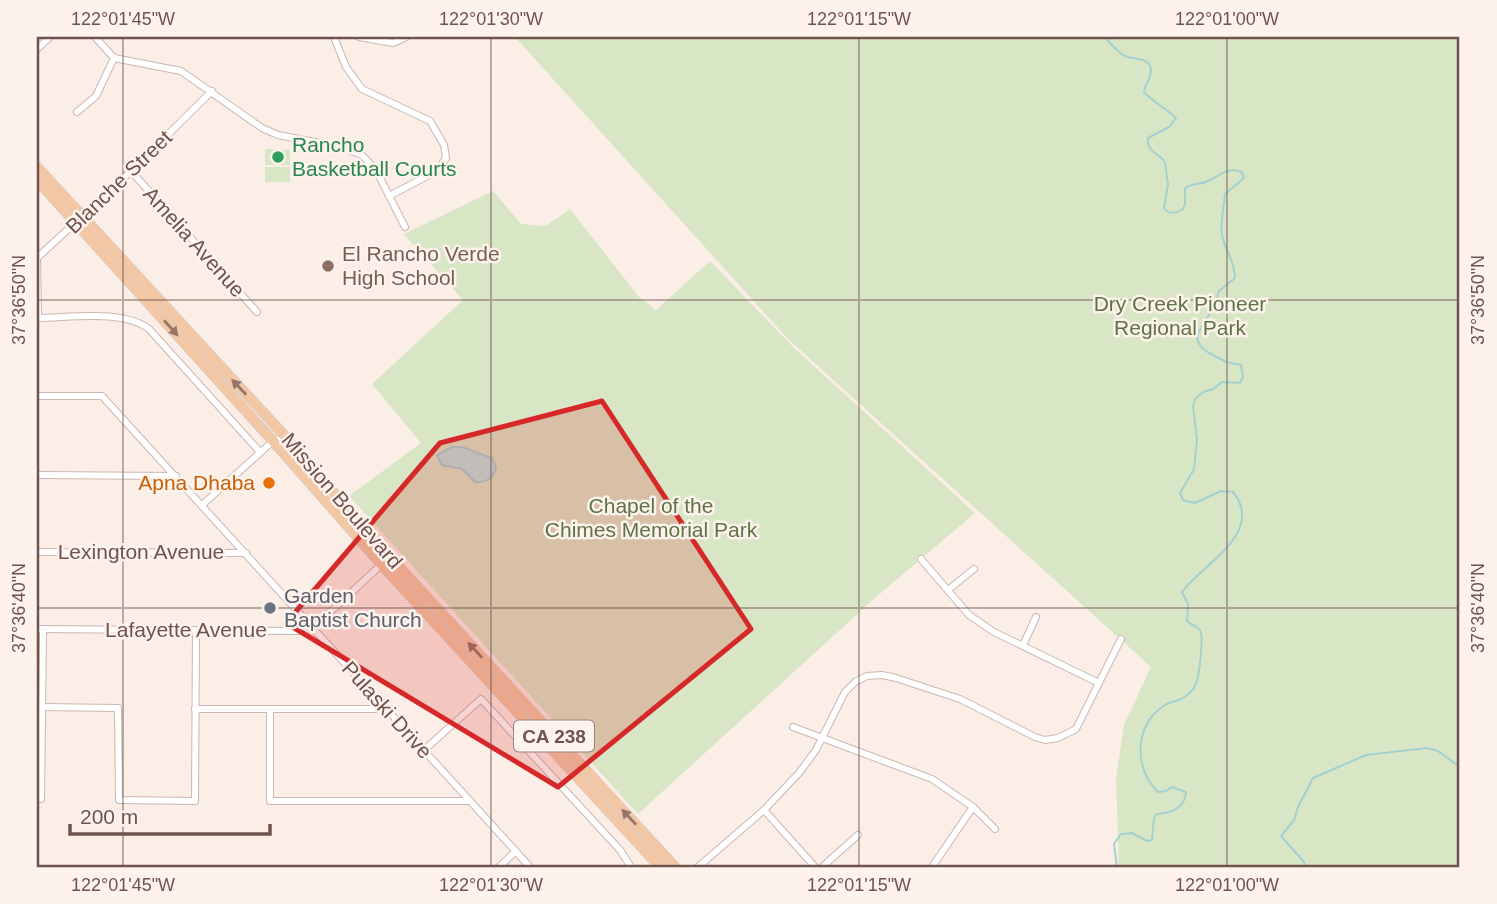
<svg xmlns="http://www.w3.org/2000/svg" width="1497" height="904" font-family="Arial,sans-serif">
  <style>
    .green { fill: #d9e6c6 }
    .water { fill: #bde1df; stroke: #a4d1d0; stroke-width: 2 }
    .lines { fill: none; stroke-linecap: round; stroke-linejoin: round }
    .stream { stroke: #a4d1d0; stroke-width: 2 }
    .street-casing { stroke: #ccb7b0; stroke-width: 8 }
    .primary-casing { stroke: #d4cbca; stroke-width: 11 }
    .street { stroke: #fff; stroke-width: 6 }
    .primary { stroke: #f1c7a6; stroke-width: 10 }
    .oneway { fill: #977668 }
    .marked { fill: #d62828; fill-opacity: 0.2; stroke: #d62828; stroke-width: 5; stroke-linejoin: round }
    .ticks { fill: none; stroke: #70534e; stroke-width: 2; stroke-opacity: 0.45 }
    .leisure-dot { fill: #2e9e5b; stroke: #fdf3ec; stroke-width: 2.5 }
    .education-dot { fill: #8d6e63; stroke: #fdf3ec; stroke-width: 2.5 }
    .food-dot { fill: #e8710a; stroke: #fdf3ec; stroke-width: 2.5 }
    .worship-dot { fill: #6b7280; stroke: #fdf3ec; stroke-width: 2.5 }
    .labels { text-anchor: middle; stroke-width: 5; stroke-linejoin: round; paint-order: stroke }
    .shield { fill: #fdf3ec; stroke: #9a837d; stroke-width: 2 }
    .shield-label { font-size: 19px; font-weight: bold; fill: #70534e }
    .leisure-label { font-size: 21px; fill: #27864d; stroke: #fdf3ec; text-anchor: start }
    .street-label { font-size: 21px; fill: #70534e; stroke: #fdf3ec }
    .education-label { font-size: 21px; fill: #785e54; stroke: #fdf3ec; text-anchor: start }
    .park-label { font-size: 21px; fill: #5e7447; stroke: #fdf3ec }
    .food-label { font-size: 21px; fill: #c56008; stroke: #fdf3ec; text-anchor: end }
    .worship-label { font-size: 21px; fill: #5b616d; stroke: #fdf3ec; text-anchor: start }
    .neatline { fill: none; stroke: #70534e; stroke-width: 2.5 }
    .ticks-label { font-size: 18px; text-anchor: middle; fill: #70534e }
  </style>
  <rect width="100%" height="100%" fill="#faeee6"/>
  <g class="green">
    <polygon points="515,37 1460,37 1460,867 1119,867 1116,778 1124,725 1151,667 788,339"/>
    <polygon points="265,149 290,150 290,165 265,165"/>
    <rect x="265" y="167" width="25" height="15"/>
    <polygon points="493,191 521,224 546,226 570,209 639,297 656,310 710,261 793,347 975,513 875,598 638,814 349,496 421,443 372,384 463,300 404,234"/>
  </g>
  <path class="water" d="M452,447H462L492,458L496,467C494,478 486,483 475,482L462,469L442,465L437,455Z"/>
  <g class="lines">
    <g class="stream">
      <path d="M1104,37C1110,42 1117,52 1125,56C1134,60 1151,57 1151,71C1151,78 1145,84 1144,92C1154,103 1166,108 1176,118L1169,127L1148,138C1146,152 1159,153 1165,162L1168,185L1164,208C1169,215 1177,213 1183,209L1185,204V188C1192,183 1200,185 1208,181C1220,176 1228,166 1242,172L1244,178L1225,194C1224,207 1220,222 1222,235C1225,251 1235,261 1235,278L1219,291L1213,308L1198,333L1197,339L1201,347L1209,353L1226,362L1241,365L1243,377L1240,383L1222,382L1213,389L1203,392L1195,399L1193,406L1197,440L1194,469L1180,493L1183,500L1195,503L1221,491L1233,492C1266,533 1202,564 1182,592L1188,604L1187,621C1191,625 1197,626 1200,630C1204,636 1199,677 1196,683C1195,688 1190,693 1186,696C1179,702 1169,701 1162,707C1134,727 1134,769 1158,792L1166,791L1172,787L1186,792C1185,808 1172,813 1157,814L1154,818L1152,840L1147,841L1132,833L1121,834L1114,844L1117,867"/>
      <polyline points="1305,867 1304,862 1281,836 1294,820 1298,807 1313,778 1366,755 1427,748 1438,751 1460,767"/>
    </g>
    <defs>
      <g id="street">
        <polyline points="95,37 114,58 181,71 262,128 278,135 341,147 362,155 376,170 405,227"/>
        <polyline points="334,37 346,67 362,89 430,121 444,145 446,158 437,171 389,196"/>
        <polyline points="359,37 393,43 406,37"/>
        <polyline points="37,49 50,37"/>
        <polyline points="77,112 96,96 114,58"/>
        <polyline points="131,171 257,312"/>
        <path d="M37,318C70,318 122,309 149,329L260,452"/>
        <polyline points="38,318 37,258 131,171 212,91"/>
        <polyline points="37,396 102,396 530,867"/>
        <polyline points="37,475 176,476"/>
        <polyline points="202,505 273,441 286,437"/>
        <polyline points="37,552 246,553"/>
        <polyline points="921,559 969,615 994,632 1099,683"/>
        <polyline points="948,590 974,569"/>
        <polyline points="37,629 304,631 313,628 383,563"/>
        <polyline points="1023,645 1036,617"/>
        <polyline points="42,707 118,708 119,800 195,801 196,630"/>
        <polyline points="195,709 386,709"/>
        <polyline points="270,709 270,801 468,801"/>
        <polyline points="793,727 932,779 973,807 995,829"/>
        <polyline points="423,751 481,699 620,850 631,867"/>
        <polyline points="37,799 41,799 43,629"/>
        <polyline points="764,810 815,867"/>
        <polyline points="499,867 515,852"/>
        <polyline points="698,867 764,810 799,773 816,750 845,692 855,682 867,676 882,675 896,678 960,699 1035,737 1045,740 1058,738 1076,729 1121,639"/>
        <polyline points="822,867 858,835"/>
        <polyline points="932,867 973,807"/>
      </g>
      <g id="primary">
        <polyline points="37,167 282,433 388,555 675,867"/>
        <polyline points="37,180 273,441 382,565 660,867"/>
      </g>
    </defs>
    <use href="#street" class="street-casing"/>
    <use href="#primary" class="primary-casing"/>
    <use href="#street" class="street"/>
    <use href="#primary" class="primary"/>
  </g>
  <defs><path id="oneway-solid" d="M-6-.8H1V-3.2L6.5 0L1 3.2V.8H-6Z" transform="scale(1.75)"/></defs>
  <g class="oneway">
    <use href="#oneway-solid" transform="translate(171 328) rotate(48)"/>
    <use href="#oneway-solid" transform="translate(239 387) rotate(-133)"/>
    <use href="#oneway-solid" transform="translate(475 650) rotate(-133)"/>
    <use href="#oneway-solid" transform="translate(629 817) rotate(-133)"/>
  </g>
  <path class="marked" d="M602,401L751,629L558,787L286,623L440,443Z"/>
  <path class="ticks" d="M123,37V867M491,37V867M859,37V867M1227,37V867M37,300H1460M37,608H1460"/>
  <circle class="leisure-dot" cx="278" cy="157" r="7"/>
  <circle class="education-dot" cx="328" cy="266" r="7"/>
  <circle class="food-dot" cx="269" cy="483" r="7"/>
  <circle class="worship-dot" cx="270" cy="608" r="7"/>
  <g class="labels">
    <rect class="shield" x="514" y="720.5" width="80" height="31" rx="5"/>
    <g class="shield-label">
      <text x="554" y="743">CA 238</text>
    </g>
    <g class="leisure-label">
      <text x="292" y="152">Rancho<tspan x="292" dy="24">Basketball Courts</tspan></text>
    </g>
    <g class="street-label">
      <text transform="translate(119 182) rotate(-44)" y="7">Blanche Street</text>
      <text transform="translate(194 242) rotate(48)" y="7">Amelia Avenue</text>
      <text transform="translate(342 501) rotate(49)" y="7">Mission Boulevard</text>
      <text x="141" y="559">Lexington Avenue</text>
      <text x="186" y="637">Lafayette Avenue</text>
      <text transform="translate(387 710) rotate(48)" y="7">Pulaski Drive</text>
    </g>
    <g class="education-label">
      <text x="342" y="261">El Rancho Verde<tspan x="342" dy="24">High School</tspan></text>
    </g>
    <g class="park-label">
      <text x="1180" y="311">Dry Creek Pioneer<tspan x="1180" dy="24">Regional Park</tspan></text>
      <text x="651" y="513">Chapel of the<tspan x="651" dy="24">Chimes Memorial Park</tspan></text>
    </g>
    <g class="food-label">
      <text x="255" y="490">Apna Dhaba</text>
    </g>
    <g class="worship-label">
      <text x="284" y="603">Garden<tspan x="284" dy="24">Baptist Church</tspan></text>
    </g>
  </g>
  <rect width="1497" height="904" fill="none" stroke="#fdf3ec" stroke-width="77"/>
  <path d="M70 824v10h200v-10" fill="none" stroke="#70534e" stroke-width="3.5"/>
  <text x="80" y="824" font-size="21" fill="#70534e" stroke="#fdf3ec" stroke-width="5" paint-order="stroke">200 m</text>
  <rect x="38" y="38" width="1420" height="828" class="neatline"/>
  <g class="ticks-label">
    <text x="123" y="25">122°01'45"W</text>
    <text x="491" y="25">122°01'30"W</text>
    <text x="859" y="25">122°01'15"W</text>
    <text x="1227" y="25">122°01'00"W</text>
    <text transform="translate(19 300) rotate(-90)" y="6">37°36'50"N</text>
    <text transform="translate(1478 300) rotate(-90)" y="6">37°36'50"N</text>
    <text transform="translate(19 608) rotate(-90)" y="6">37°36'40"N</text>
    <text transform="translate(1478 608) rotate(-90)" y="6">37°36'40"N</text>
    <text x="123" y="891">122°01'45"W</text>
    <text x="491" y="891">122°01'30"W</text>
    <text x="859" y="891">122°01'15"W</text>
    <text x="1227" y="891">122°01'00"W</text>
  </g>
</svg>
